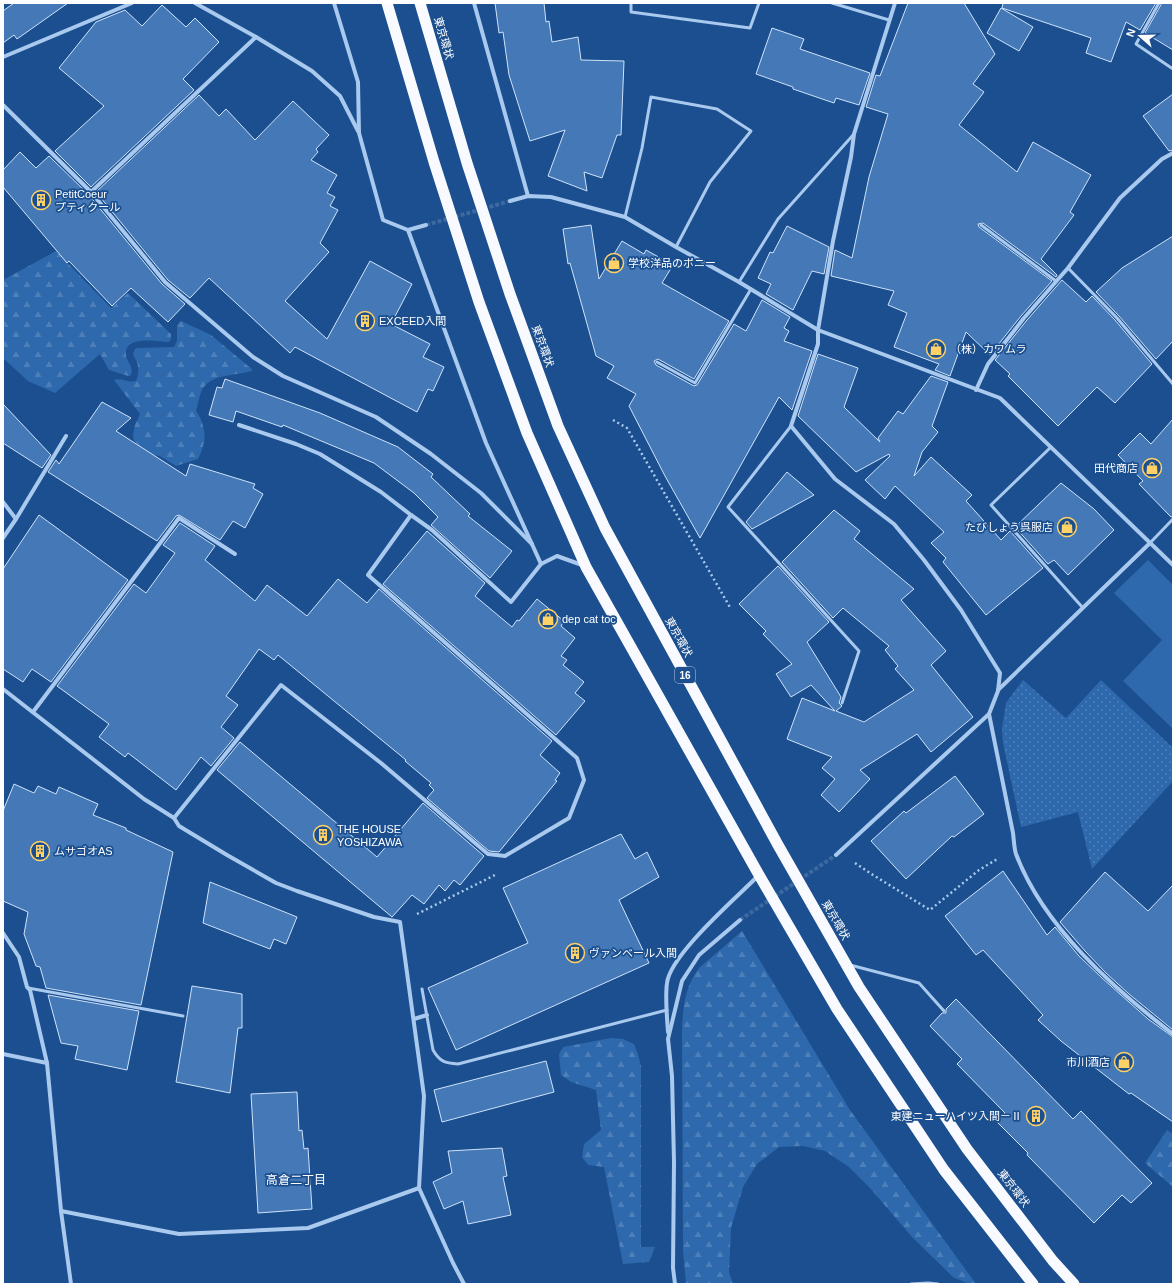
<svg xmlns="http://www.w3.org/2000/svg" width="1176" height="1287" font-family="Arial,'Noto Sans JP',sans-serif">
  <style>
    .grass { fill: url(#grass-dots) }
    .forest { fill: url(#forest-firs) }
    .green { fill: #2e69ad }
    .building { fill: #4478b7; stroke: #cfe3fa }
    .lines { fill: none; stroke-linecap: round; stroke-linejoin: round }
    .minor-tunnel { stroke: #3d69a0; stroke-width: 4; stroke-dasharray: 4 2; stroke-linecap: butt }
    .path { stroke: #a9c9ee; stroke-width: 2.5; stroke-dasharray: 2 3; stroke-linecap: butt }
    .service { stroke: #a9c9ee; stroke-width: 3 }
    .minor { stroke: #a9c9ee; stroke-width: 4 }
    .trunk { stroke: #f8faff; stroke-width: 11 }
    .labels { text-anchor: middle; stroke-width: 3.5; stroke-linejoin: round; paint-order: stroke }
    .shield { fill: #1b4f8f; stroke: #bbcadd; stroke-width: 1 }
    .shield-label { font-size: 10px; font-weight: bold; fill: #fff }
    .street-label { font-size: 11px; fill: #fff; stroke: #1b4f8f }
    .poi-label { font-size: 11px; fill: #fff; stroke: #1b4f8f; text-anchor: start }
    .neighbourhood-label { font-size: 12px; fill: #fff; stroke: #1b4f8f }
  </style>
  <defs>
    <pattern id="grass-dots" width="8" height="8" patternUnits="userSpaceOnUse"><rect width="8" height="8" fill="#2e69ad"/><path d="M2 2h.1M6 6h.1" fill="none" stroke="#4d80b9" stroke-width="1.8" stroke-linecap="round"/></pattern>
    <pattern id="forest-firs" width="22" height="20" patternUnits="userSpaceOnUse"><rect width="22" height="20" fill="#2e69ad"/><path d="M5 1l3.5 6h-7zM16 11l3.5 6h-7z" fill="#4d80b9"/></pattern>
  </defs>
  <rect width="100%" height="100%" fill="#1b4f8f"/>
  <polygon class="grass" points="1023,680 1066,718 1101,680 1173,748 1173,781 1092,869 1078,812 1021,827 1003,743 1002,728 1006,703"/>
  <g class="forest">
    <path d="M56,251L111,308L128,293L171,334V339L169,342C158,341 123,335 126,355C127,363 134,366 131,375L128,376L109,370L100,354L55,393L28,381L3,358V280Z"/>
    <path d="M181,321L211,335L253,370C237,377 212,372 202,390C199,396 198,405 196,411C203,420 207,436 203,446C202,450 200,455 198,459L176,466L160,456L148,454L134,441L133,435L135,425L140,414L114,380C121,377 128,383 136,381C138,376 139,371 138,367C138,358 129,356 136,348L174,347L177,341V325Z"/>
    <path d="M742,931L850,1110L976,1284H969L953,1277L912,1237L870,1188L849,1167L825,1151L803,1146L779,1147L757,1164L743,1187L731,1228L729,1272L733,1284H686L683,1251L682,1030C683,1006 685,987 699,968Z"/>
    <polygon points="611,1038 623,1039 634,1044 638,1054 641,1066 641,1247 655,1247 649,1262 623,1264 604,1167 588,1165 582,1157 584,1144 601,1130 596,1090 571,1082 561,1075 559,1054 563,1047"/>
    <polygon points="1167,1130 1173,1134 1173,1187 1145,1163"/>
  </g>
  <polygon class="green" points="1148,560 1173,585 1173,729 1123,681 1162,640 1114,593"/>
  <g class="building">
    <polygon points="14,3 68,3 17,39 14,35 3,43 3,11"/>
    <polygon points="495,3 544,3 546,22 549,21 552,42 578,37 581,60 624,61 621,135 617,135 602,178 584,172 587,191 548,176 565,130 530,141 509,75 503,32 499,33"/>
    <polygon points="908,3 964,3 995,54 973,84 984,92 959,125 1017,172 1033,142 1091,175 1070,212 1074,215 1041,259 1057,275 1056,277 983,223 978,224 979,227 1052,281 1021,316 990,355 966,332 950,376 935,370 939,364 894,347 907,313 888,305 894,291 831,276 835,250 852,258 869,177 888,114 866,107 876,75 880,76"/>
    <polygon points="1003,3 1156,3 1140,30 1126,22 1111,62 1086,53 1091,38 1002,8"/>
    <polygon points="1162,3 1173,3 1173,50 1145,33"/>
    <polygon points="162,5 186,27 195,18 219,42 183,79 194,90 91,187 55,151 104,106 59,68 96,22 125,10 142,26"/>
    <polygon points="1001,8 1033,27 1019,51 987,33"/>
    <polygon points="772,28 804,39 800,49 870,73 859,105 836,98 834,103 793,89 793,87 756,74"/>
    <polygon points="1173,94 1173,150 1169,151 1143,116"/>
    <polygon points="199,95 219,116 226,109 255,140 293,101 329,135 316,149 318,152 311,160 337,175 327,193 335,197 330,206 338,210 320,243 329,252 285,301 327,339 370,261 412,284 391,324 430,344 423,357 444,367 433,391 428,389 417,412 295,347 290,353 209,278 190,298 168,280 96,192"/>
    <polygon points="20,152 36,168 49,156 88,194 162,284 185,304 168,322 131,288 112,306 69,261 67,263 3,187 3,170"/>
    <polygon points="591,225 599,279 622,241 644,254 646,250 673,265 662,283 729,321 694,379 658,359 654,361 656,365 694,386 697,385 734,324 746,331 762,300 790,317 784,328 789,331 784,341 812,351 792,410 779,397 700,538 665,476 629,406 636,394 607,378 614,366 596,356 570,263 568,264 563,229"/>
    <polygon points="787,226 829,247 824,274 812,271 793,310 766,294 771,284 758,278 770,252 773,253"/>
    <polygon points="1173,236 1173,341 1156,359 1119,316 1096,292 1122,268"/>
    <polygon points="1062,280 1086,302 1092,296 1115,320 1152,364 1115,403 1097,387 1058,426 1008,376 1010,374 995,360 1027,320"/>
    <polygon points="818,354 858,368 844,407 880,442 878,438 898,411 903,414 931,376 948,382 932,426 938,432 922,452 914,476 931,457 972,495 966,501 1001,540 1010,531 1043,568 986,615 943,562 946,558 931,543 944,532 895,486 885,499 865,480 890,456 889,454 856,472 798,416"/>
    <polygon points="225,379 320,413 398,447 433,474 431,477 470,514 468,516 512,551 490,578 431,525 438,517 414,493 374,463 283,425 282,427 236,411 233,422 209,415 217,387 222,388"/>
    <polygon points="102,402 131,418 116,431 186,476 190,464 255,484 253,488 263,494 245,528 233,521 220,540 179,515 176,516 157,541 48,472 56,460 59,464"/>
    <polygon points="3,404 51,455 42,468 3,443"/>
    <polygon points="1173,419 1173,516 1171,517 1139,484 1143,481 1118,455 1140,433 1151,444"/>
    <polygon points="787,472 814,495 752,529 746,522"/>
    <polygon points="1061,483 1094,509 1114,530 1068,575 1054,560 1048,564 1015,527"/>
    <polygon points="834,510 860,531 854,539 914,589 901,600 946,651 931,665 973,717 931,752 917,734 860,770 870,779 839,812 821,795 835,779 822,768 832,757 787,739 802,698 835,711 811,685 791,697 776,674 792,664 763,634 766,631 739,604 778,566 829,622 807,642 841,697 839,703 842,706 836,711 864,722 914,690 895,669 898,666 885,650 889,646 843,608 833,618 782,562"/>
    <polygon points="39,515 128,580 51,682 32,669 23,682 3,669 3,569"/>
    <polygon points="180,523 215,546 205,560 255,601 267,585 307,616 338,579 367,603 379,589 552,741 540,755 560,773 555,780 557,781 499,852 489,851 427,798 434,790 429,785 431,783 405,761 406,760 278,655 274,660 259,649 226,696 238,705 221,727 234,738 211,766 201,757 176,790 128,753 125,757 99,737 109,724 57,686 134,584 146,593 175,553 163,545"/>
    <polygon points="427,531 485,583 475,596 512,627 517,620 519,621 537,599 564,621 561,626 575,638 561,656 567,660 563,665 584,682 575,693 585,701 556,735 383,584"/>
    <polygon points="240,742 377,857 423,803 484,856 460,885 454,880 445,891 439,885 424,904 412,895 392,917 217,770"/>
    <polygon points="955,776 984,814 954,837 952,836 906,879 871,841 904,811 906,813"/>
    <polygon points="14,784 34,793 38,786 56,794 59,787 98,804 93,815 126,828 126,830 173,852 141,1005 46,988 40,967 36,966 24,934 28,912 3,901 3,811"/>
    <polygon points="621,834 635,859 647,852 659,877 619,900 649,963 456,1050 428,988 528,943 503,888"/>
    <polygon points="1003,871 1047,935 1055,927 1079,956 1102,978 1148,1019 1173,1037 1173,1122 1131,1093 1129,1094 1061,1041 1038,1020 1043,1015 983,950 976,955 945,916"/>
    <polygon points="1105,872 1148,911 1173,885 1173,1030 1129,994 1106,973 1085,951 1060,922"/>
    <polygon points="210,882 297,917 286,944 274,939 270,949 203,923"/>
    <polygon points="192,986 242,994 242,1028 238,1028 230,1093 176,1082"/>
    <polygon points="48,995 139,1011 127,1070 75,1059 78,1046 61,1043"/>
    <polygon points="956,999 1073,1119 1081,1111 1152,1183 1131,1203 1122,1195 1094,1223 1027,1155 1028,1153 996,1121 1005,1113 957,1064 962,1059 930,1026 942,1013 946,1013 946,1009"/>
    <polygon points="546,1061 554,1092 442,1122 434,1090"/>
    <polygon points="297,1092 299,1131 302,1130 304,1149 308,1148 312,1209 258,1213 251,1094"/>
    <polygon points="502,1148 507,1176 503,1177 511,1215 468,1224 463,1201 444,1209 433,1182 452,1173 448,1151"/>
  </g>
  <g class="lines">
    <g class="minor-tunnel">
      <polyline points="426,225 510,201"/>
      <polyline points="740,920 836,855"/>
    </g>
    <g class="path">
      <polyline points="613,420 627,428 731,609"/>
      <polyline points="855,863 873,875 930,910 979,870 999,858"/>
      <polyline points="417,914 495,875"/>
    </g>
    <g class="service">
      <polyline points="631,3 631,12 750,28 759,3"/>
      <polyline points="832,3 889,20"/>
      <polyline points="1159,3 1136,44 1173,69"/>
      <polyline points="625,217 642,148 651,97 717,109 751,131 710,182 676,247"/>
      <polyline points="981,225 1056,281"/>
      <polyline points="1068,268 1117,318 1173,384"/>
      <polyline points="739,282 778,219 854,134"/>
      <polyline points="657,362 695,383 751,289"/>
      <polyline points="791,426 728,507 859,651 842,703"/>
      <polyline points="1051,447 991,505 1083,608"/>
      <polyline points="1150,543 1173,519"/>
      <polyline points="850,965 919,983 944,1011"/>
      <polyline points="28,988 183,1016"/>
      <path d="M422,989L433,1050C440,1062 445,1063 458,1064L667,1010"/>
      <polyline points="911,1284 928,1283 938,1284"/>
    </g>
    <g class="minor">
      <polyline points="195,3 256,37 312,71 340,96 358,131"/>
      <polyline points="334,3 358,82 359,133 383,220 408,230 426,225"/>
      <polyline points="474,3 528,196"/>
      <path d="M895,3L854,134L851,157L833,241L818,330V344L791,426L835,479L894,524L924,560L961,610L1000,673L998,691L989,714L1013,833C1014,840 1014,848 1016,854C1043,926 1113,988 1173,1034"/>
      <polyline points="3,57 132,3"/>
      <polyline points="3,105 91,192 165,282 253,357 283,376 376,417 431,454 481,493 532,544"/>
      <polyline points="91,192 256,37"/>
      <polyline points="510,201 528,196 551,197 625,217 676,247 739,282 818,330 1000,398 1173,565"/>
      <polyline points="408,230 486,443 541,564"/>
      <polyline points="976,390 988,364 1024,318 1068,268 1120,198 1162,159 1173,153"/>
      <polyline points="239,425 296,444 320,454 381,492 411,515 432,530 511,602 541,564 557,556 582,565"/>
      <polyline points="3,502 16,519"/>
      <polyline points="3,538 16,519 66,436"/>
      <polyline points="3,689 144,799 174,818 281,685 381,763 488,854 505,856 569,818 584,780 577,758 368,575 411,515"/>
      <polyline points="998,690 1150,543"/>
      <polyline points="33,712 179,518 235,554"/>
      <polyline points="174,818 179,826 227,855 276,883 297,891 374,917 400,922 424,1096 419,1188"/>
      <polyline points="836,855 989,714"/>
      <polyline points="3,933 19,957 27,987 30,990 47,1063 61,1211 71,1284"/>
      <polyline points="414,1019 427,1015"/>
      <path d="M668,1032C667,1018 665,997 667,983C670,955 736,898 758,876"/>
      <polyline points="3,1054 47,1063"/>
      <polyline points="61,1211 179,1234 308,1228 419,1188 453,1263 464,1284"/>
      <polyline points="675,1284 673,1268 674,1162 672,1076 668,1039 682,981 699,955 740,920"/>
    </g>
    <g class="trunk">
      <polyline points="387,3 434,162 479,302 527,433 586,567 759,875 837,1009 944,1170 1033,1284"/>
      <polyline points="420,3 467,163 510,294 558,426 605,528 778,845 859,987 967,1149 1053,1261 1074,1284"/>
    </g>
  </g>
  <defs>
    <symbol id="building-ring" viewBox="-11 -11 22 22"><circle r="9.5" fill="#1b4f8f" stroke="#ffd166" stroke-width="1.5"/><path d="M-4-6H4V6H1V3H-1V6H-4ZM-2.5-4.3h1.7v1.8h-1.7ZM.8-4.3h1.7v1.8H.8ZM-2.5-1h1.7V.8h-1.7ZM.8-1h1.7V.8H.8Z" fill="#ffd166"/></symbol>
    <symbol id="shop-ring" viewBox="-11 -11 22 22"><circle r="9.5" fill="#1b4f8f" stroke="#ffd166" stroke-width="1.5"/><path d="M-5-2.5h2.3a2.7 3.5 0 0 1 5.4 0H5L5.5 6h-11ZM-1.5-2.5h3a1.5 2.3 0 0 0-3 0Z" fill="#ffd166"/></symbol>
  </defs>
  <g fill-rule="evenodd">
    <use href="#building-ring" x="30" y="189" width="22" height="22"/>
    <use href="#shop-ring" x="603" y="252" width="22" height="22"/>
    <use href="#building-ring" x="354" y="310" width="22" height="22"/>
    <use href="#shop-ring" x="925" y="338" width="22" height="22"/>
    <use href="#shop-ring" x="1141" y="457" width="22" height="22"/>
    <use href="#shop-ring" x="1056" y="516" width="22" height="22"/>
    <use href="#shop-ring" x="537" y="608" width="22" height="22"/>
    <use href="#building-ring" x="312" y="824" width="22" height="22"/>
    <use href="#building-ring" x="29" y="840" width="22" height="22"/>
    <use href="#building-ring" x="564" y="942" width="22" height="22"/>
    <use href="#shop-ring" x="1113" y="1051" width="22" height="22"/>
    <use href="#building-ring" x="1025" y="1105" width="22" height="22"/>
  </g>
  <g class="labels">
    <rect class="shield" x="675" y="667" width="20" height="16" rx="3"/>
    <g class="shield-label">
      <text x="685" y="679">16</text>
    </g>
    <g class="street-label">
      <text transform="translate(444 38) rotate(74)" y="4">東京環状</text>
      <text transform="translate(543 346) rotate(70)" y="4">東京環状</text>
      <text transform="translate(679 637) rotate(61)" y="4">東京環状</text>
      <text transform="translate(836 920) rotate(60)" y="4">東京環状</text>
      <text transform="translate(1014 1188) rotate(52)" y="4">東京環状</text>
    </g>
    <g class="poi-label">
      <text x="55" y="198">PetitCoeur<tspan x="55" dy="13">プティクール</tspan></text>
      <text x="628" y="267">学校洋品のポニー</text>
      <text x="379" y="325">EXCEED入間</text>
      <text x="950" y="353">（株）カワムラ</text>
      <text x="1138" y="472" text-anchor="end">田代商店</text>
      <text x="1053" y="531" text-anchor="end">たびしょう呉服店</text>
      <text x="562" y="623">dep cat toc</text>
      <text x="337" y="833">THE HOUSE<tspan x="337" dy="13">YOSHIZAWA</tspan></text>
      <text x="54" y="855">ムサゴオAS</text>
      <text x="589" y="957">ヴァンベール入間</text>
      <text x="1110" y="1066" text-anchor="end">市川酒店</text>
      <text x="1022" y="1120" text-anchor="end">東建ニューハイツ入間－Ⅱ</text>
    </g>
    <g class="neighbourhood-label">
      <text x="296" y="1184">高倉二丁目</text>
    </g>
  </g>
  <rect width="1176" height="1287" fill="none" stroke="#ffffff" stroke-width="8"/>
  <g transform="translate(1140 36) rotate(290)" stroke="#1b4f8f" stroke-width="3" paint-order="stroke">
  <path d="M0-3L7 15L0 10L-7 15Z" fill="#ffffff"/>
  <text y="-6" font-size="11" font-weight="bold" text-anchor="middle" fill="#ffffff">N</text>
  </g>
</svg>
